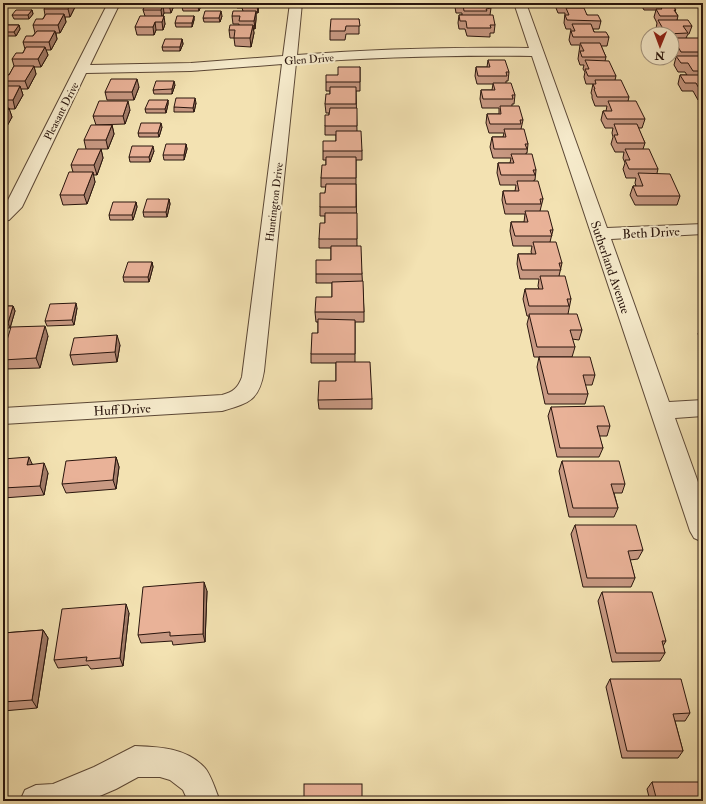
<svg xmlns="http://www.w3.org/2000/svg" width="706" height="804" font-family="'IM FELL Double Pica',serif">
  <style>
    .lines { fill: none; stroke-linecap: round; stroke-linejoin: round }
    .minor-casing { stroke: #5c4836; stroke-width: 2 }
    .minor { fill: #f7eccd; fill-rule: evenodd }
    .wall { fill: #c89983; stroke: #29150d }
    .shaded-wall { fill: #a37d6a; stroke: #29150d }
    .building { fill: #e9b298; stroke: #29150d }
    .labels { text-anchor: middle; stroke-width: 4; stroke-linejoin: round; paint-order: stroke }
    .far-street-label { font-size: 11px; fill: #29150d; stroke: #f7eccd }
    .street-label { font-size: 13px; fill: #29150d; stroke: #f7eccd }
  </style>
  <rect width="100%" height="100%" fill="#f3e2b2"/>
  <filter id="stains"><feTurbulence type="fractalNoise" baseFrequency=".005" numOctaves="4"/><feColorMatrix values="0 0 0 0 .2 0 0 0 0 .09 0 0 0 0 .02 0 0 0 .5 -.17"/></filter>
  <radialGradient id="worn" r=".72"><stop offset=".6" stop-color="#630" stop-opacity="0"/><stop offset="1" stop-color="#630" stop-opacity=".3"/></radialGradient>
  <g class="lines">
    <defs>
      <g id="minor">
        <path d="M108,3H120L90,65L191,63L283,56L290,3H302L297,55C374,49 451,47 529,48L514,3H526L607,228L703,224V234L611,239L669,402L703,400V416L675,418L703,496V542L694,538L690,531L532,56C453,55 375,57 296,63L264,371C259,401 249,403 222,411L3,424V408L222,395C233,392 238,388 242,377L282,64L191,71L86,73L22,207L9,220L3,221V207L6,204Z"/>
        <path d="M135,746C160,747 186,748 204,767C211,774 216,792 220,801H188L183,790L170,780L160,777H138L116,789L88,801H20L25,790L36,785L53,784L94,767Z"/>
      </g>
    </defs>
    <use href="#minor" class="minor-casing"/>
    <use href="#minor" class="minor"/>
  </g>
  <g class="wall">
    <polygon points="3,3 11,3 8,8 3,8"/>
    <polygon points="24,3 40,3 39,4 24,4"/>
    <polygon points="54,3 74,3 75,7 70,17 65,17 66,22 60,33 56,33 57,39 51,50 46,50 48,55 41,67 34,67 36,74 28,89 21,89 23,95 15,109 9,109 12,117 3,132 3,75 9,75 14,66 12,59 23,53 25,49 23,42 33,36 35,33 33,25 43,19 45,15 44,9"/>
    <polygon points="146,3 172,3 173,8 171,13 164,13 163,16 165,24 163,30 156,30 154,35 137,35 135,27 145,16 143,10"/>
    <polygon points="184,3 201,3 201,5 199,11 183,11 182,7"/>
    <rect x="209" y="3" width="13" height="3"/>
    <polygon points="236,3 259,3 258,13 256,13 256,19 255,29 253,29 254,33 251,47 235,46 234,38 230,38 229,30 239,25 239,24 233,24 232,16 243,11 242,8 237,8"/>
    <polygon points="455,3 490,3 491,8 490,15 495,25 494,33 490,33 490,37 467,36 465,29 459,29 458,23 459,15 462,15 462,13 456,13 455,7"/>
    <polygon points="556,3 580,3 581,5 580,8 587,15 601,21 599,29 593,29 594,32 609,37 607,46 601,46 606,57 605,61 616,76 615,80 629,97 628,101 645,119 642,128 638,128 645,143 643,149 658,169 657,173 680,196 677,205 635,205 630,195 633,186 636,186 635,183 636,178 626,178 623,169 625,163 623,158 624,152 615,152 611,144 613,137 612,133 613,128 605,128 601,120 603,111 606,111 607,106 595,106 592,98 592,95 591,93 593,84 586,84 584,77 585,72 583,69 584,65 580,65 578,59 580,45 571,45 569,40 571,29 566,29 564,23 565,13 558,13 556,8"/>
    <polygon points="640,3 669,3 669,4 676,10 675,11 678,16 677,20 692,26 689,34 688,34 686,38 703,43 703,100 698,100 693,91 682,91 678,84 680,75 687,75 685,72 678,72 674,65 676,57 674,53 672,53 672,34 659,34 656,29 657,23 654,17 656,10 644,10"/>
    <polygon points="32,10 33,14 29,19 14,19 12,15"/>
    <polygon points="194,16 194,20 192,27 176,27 175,23"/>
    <polygon points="222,16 220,22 204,22 203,18"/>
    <polygon points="359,19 359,34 346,34 345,40 330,40 330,31"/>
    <polygon points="3,25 19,25 20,29 16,36 3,36"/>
    <polygon points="182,39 183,44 180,51 163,51 162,47"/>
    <polygon points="488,60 509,72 508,81 506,81 506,83 515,95 514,104 512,104 512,106 523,120 521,129 528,144 527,153 526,153 526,154 536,170 535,180 534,180 534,181 543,199 540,211 553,230 550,242 562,263 559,276 571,299 568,314 582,330 579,340 572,339 575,347 572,357 534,357 527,324 529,316 527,316 523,299 525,289 539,289 538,286 539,279 520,279 517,264 518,254 532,254 531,252 532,246 513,246 510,231 511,222 524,222 525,214 505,214 502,200 503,191 515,191 516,185 500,185 497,173 498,163 510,163 511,158 493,158 490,147 492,137 503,137 504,133 489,133 486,123 487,114 499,114 499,108 482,108 480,99 481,90 492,90 493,84 477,84 475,76 476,67 487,67"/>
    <polygon points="360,67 360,91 356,91 357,131 362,151 362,160 356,160 356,184 357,246 362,274 364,312 364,322 355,322 355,362 372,399 372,409 319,409 318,400 336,381 336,363 311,363 311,354 318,333 318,322 316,322 315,312 332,297 332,283 316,283 316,274 331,260 331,248 319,248 319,239 325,223 325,216 320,216 320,207 325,193 326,187 321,187 321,178 326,165 326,160 323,160 323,151 336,141 336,135 325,135 325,126 329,115 329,113 326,113 325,104 330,94 330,91 326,91 326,82 338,75"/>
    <polygon points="175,85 172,94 154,94 153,90"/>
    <polygon points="139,87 134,100 107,100 105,92"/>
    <polygon points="168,100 168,104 166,113 146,113 145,109"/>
    <polygon points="196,103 194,112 174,112 174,107"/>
    <polygon points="130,110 125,124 96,125 93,116"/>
    <polygon points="112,125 114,134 108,149 101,149 103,158 97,175 93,175 95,182 87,204 63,205 60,195 73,172 71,165 86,149 84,140"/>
    <polygon points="162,127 159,137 139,137 138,133"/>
    <polygon points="186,144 187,149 184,160 164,160 163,155"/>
    <polygon points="154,151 150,162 130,162 129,157"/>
    <polygon points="169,199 170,204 167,217 144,217 143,212"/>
    <polygon points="136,202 137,207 133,220 110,220 109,215"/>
    <polygon points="152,262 153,267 149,282 124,282 123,277"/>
    <polygon points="3,306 13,306 15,311 10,328 3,328"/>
    <polygon points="77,308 74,325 47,326 45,321"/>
    <polygon points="702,324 703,324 703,342 698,334"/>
    <polygon points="48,336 40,368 5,369 3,365 3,353"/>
    <polygon points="120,345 117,362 73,365 70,355"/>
    <polygon points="539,357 595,375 592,385 585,385 588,394 585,404 545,404 537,367"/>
    <polygon points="551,407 610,426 607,436 599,436 603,448 599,457 557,457 548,416"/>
    <polygon points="116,457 119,467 116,489 66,493 62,484"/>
    <polygon points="3,459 32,464 48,473 44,495 3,498"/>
    <polygon points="562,461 625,484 622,493 614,493 618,508 614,517 569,517 559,471"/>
    <polygon points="575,525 643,550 638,559 630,560 635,578 631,587 583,587 571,534"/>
    <polygon points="207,591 205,642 173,645 172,641 141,643 138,635"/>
    <polygon points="602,592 666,641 663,646 665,653 660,661 612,662 598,601"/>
    <polygon points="129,613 123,666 91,669 88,665 58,668 54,660"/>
    <polygon points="43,630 48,638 37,708 3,711 3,633"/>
    <polygon points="610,679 690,713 685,721 675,721 683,751 678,758 622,758 606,687"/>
    <polygon points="652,782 703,801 650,801 647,789"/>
  </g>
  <g class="shaded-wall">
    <polygon points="7,3 11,3 8,8 6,4"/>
    <polygon points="71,3 74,3 75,7 70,17 68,9"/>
    <polygon points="170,3 172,3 173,8 171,13 169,5"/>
    <polygon points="200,3 201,3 201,5 199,11 198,7"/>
    <polygon points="258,3 259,3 258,13 257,5"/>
    <polygon points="163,5 164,13 162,18 161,10"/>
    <polygon points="32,10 33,14 29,19 28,15"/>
    <polygon points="221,11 222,16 220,22 219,18"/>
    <polygon points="256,11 256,19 255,29 254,21"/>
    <polygon points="64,14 66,22 60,33 58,25"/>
    <polygon points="164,16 165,24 163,30 162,22"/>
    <polygon points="194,16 194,20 192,27 192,23"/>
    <polygon points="155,22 156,30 154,35 153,27"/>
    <polygon points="19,25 20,29 16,36 14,32"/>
    <polygon points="253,25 254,33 251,47 250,38"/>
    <polygon points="55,31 57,39 51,50 49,42"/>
    <polygon points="182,39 183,44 180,51 180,47"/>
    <polygon points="6,41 7,46 3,52 3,46"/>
    <polygon points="45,47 48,55 41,67 38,59"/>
    <polygon points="34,66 36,74 28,89 25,81"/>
    <polygon points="137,79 139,87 134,100 132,92"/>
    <polygon points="174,81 175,85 172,94 172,89"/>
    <polygon points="20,86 23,95 15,109 13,100"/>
    <polygon points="195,98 196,103 194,112 193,108"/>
    <polygon points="168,100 168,104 166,113 165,109"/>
    <polygon points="128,101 130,110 125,124 123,116"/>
    <polygon points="9,108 12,117 4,132 3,118"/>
    <polygon points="161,123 162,127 159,137 158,133"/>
    <polygon points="112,125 114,134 108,149 106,140"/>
    <polygon points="186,144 187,149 184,160 184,155"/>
    <polygon points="153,146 154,151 150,162 149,157"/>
    <polygon points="101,149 103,158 97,175 94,165"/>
    <polygon points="93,172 95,182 87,204 84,195"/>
    <polygon points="169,199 170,204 167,217 166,212"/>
    <polygon points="136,202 137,207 133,220 132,215"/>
    <polygon points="152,262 153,267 149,282 148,277"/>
    <polygon points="76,303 77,308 74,325 72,320"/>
    <polygon points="13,306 15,311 10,328 8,323"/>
    <polygon points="45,326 48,336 40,368 36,358"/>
    <polygon points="117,335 120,345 117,362 115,352"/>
    <polygon points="29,457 33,466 27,465"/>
    <polygon points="116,457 119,467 116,489 113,480"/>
    <polygon points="44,463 48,473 44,495 40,486"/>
    <polygon points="204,582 207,591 205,642 203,634"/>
    <polygon points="126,604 129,613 123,666 120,658"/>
    <polygon points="43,630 48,638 37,708 32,700"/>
  </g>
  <g class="building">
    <polygon points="54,3 71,3 68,9 44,9 47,4 53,4"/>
    <polygon points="146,3 170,3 169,5 163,5 161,10 143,10"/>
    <polygon points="184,3 200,3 198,7 182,7"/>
    <polygon points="243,3 258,3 257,5 242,5"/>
    <polygon points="457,3 490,3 491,8 486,9 487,11 464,11 463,5 457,5"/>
    <polygon points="558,3 580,3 581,5 559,5"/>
    <polygon points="658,4 672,4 676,10 674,10 678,16 660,16 656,9 662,9"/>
    <polygon points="566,8 584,8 587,15 598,15 601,21 567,20 565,15 569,15"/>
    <polygon points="16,10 32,10 28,15 12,15"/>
    <polygon points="205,11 221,11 219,18 203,18"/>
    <polygon points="233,11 256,11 254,21 239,21 240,16 232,16"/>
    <polygon points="46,14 64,14 58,25 33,25 36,19 43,19"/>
    <polygon points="459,15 493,15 495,25 490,25 491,28 467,28 466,21 460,21"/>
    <polygon points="140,16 164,16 162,22 155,22 153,27 135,27"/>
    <polygon points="177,16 194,16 192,23 175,23"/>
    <polygon points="331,19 359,19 360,26 346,26 345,31 330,31"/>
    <polygon points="658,20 688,20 692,26 683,26 688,33 666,34"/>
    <polygon points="572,24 591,24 594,32 606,32 609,37 573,37 571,31 575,31"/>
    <polygon points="3,25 19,25 14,32 3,32"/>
    <polygon points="230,25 253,25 250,38 234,38 235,30 229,30"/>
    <polygon points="37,31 55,31 49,42 23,42 26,36 33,36"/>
    <polygon points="672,38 700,38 703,43 703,45 701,45 703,48 703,52 681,52 677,45 672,45"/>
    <polygon points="165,39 182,39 180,47 162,47"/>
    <polygon points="3,41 6,41 3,46"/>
    <polygon points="580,43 600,43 606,57 582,57 580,51 584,51"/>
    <polygon points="26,47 45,47 38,59 12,59 16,53 23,53"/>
    <polygon points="676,56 703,56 703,71 693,71 688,63 681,63"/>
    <polygon points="488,60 505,60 509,72 506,72 507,76 478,76 476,67 490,67"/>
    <polygon points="585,60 609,61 616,76 588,76 585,69 589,69"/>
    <polygon points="14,66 34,66 25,81 3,81 3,75 9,75"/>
    <polygon points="338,67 360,67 360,82 326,82 326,75 338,75"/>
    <polygon points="680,75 703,75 703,92 701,92 696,83 685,83"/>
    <polygon points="111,79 137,79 132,92 105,92"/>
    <polygon points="595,80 621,80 629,97 597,97 594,89 595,89 593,84 596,84"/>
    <polygon points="156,81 174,81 172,89 153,90"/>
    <polygon points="493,83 511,83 515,95 512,95 513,99 483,99 481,90 495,90"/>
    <polygon points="3,86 20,86 13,100 3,100"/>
    <polygon points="330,87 356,87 356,104 325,104 326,94 330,94"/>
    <polygon points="176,98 195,98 193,108 174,107"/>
    <polygon points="149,100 168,100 165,109 145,109"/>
    <polygon points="99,101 128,101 123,116 93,116"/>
    <polygon points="608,101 636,101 645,119 607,119 603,111 612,111"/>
    <polygon points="500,106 519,106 523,120 520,120 521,124 490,124 487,114 501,114"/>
    <polygon points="3,108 9,108 3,118"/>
    <polygon points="330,108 357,108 357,126 325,126 325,115 329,115"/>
    <polygon points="141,123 161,123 158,133 138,133"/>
    <polygon points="614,124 637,124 645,143 617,143 614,135 618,135"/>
    <polygon points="91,125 112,125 106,140 84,140"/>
    <polygon points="504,129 524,129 528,144 525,144 527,149 494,149 492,137 506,137"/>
    <polygon points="336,131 361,131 362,151 323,151 323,141 336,141"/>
    <polygon points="166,144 186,144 184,155 163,155"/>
    <polygon points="132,146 153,146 149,157 129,157"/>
    <polygon points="78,149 101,149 94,165 71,165"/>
    <polygon points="625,149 649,149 658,169 629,169 625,160 630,160"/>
    <polygon points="511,154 532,154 536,170 533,170 535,175 501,175 498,163 514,163"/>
    <polygon points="326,157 356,157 356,178 321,178 322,165 326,165"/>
    <polygon points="69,172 93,172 84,195 60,195"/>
    <polygon points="638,173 670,174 680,196 637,196 633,186 643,186"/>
    <polygon points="517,181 538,181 543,199 540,199 541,204 506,204 503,191 519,191"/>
    <polygon points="326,184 356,184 356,207 320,207 320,193 325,193"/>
    <polygon points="147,199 169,199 166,212 143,212"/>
    <polygon points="113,202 136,202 132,215 109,215"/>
    <polygon points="525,211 548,211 553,230 550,230 552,236 515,236 511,222 528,222"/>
    <polygon points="325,213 357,213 357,239 319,239 320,223 325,223"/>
    <polygon points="533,242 556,242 562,263 559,263 561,270 522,270 518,254 536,254"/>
    <polygon points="331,246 361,246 362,274 316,274 316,260 331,260"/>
    <polygon points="128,262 152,262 148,277 123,277"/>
    <polygon points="540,276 565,276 571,299 567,299 569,306 529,306 525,289 543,289"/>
    <polygon points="363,281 364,312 315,312 316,297 332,297 332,282"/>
    <polygon points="76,303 72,320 45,321 50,304"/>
    <polygon points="3,306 13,306 8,323 3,323"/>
    <polygon points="529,314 577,314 582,330 570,330 575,347 537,347"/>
    <polygon points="318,319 355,320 355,354 311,354 312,333 318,333"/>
    <polygon points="45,326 36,358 3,360 3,353 11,327"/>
    <polygon points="117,335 115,352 70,355 74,338"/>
    <polygon points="539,357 590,357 595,375 583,375 588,394 548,394"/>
    <polygon points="336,362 370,362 372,399 318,400 319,381 336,381"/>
    <polygon points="604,406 610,426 597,426 603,448 560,448 551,407"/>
    <polygon points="29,457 27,465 44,463 40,486 3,488 3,459"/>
    <polygon points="116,457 113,480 62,484 66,461"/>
    <polygon points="562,461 619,461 625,484 611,484 618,508 573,508"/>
    <polygon points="575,525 636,525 643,550 628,551 635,578 587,578"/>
    <polygon points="204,582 203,634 170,636 170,632 138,635 143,587"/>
    <polygon points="602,592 652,592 666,641 662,641 665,653 616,653"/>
    <polygon points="126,604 120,658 86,661 87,657 54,660 62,609"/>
    <polygon points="43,630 32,700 3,702 3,633"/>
    <polygon points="610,679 681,679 690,713 673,714 683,751 627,751"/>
    <polygon points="652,782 703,782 703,801 657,801"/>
    <rect x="304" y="784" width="58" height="17"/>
  </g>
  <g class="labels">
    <g class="far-street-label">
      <text transform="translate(309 59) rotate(-4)" y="4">Glen Drive</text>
      <text transform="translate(61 111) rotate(-63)" y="4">Pleasant Drive</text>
      <text transform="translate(274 202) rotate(-83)" y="4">Huntington Drive</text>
    </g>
    <g class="street-label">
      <text transform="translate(651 232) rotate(-3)" y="5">Beth Drive</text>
      <text transform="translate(611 267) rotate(71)" y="5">Sutherland Avenue</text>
      <text transform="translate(122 409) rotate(-3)" y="5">Huff Drive</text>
    </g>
  </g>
  <rect width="706" height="804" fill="none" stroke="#f3e2b2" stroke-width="16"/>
  <rect x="4" y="4" width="698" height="796" fill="none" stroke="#29150d" stroke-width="2"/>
  <rect x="8" y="8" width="690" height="788" fill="none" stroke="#29150d"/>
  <g transform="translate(660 46) rotate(181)"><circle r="19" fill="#f7eccd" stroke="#a59680"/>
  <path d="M0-3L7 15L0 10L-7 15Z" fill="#8f2418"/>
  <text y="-6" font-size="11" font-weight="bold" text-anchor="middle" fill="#29150d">N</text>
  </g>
  <rect width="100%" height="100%" filter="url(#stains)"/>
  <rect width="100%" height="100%" fill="url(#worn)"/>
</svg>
